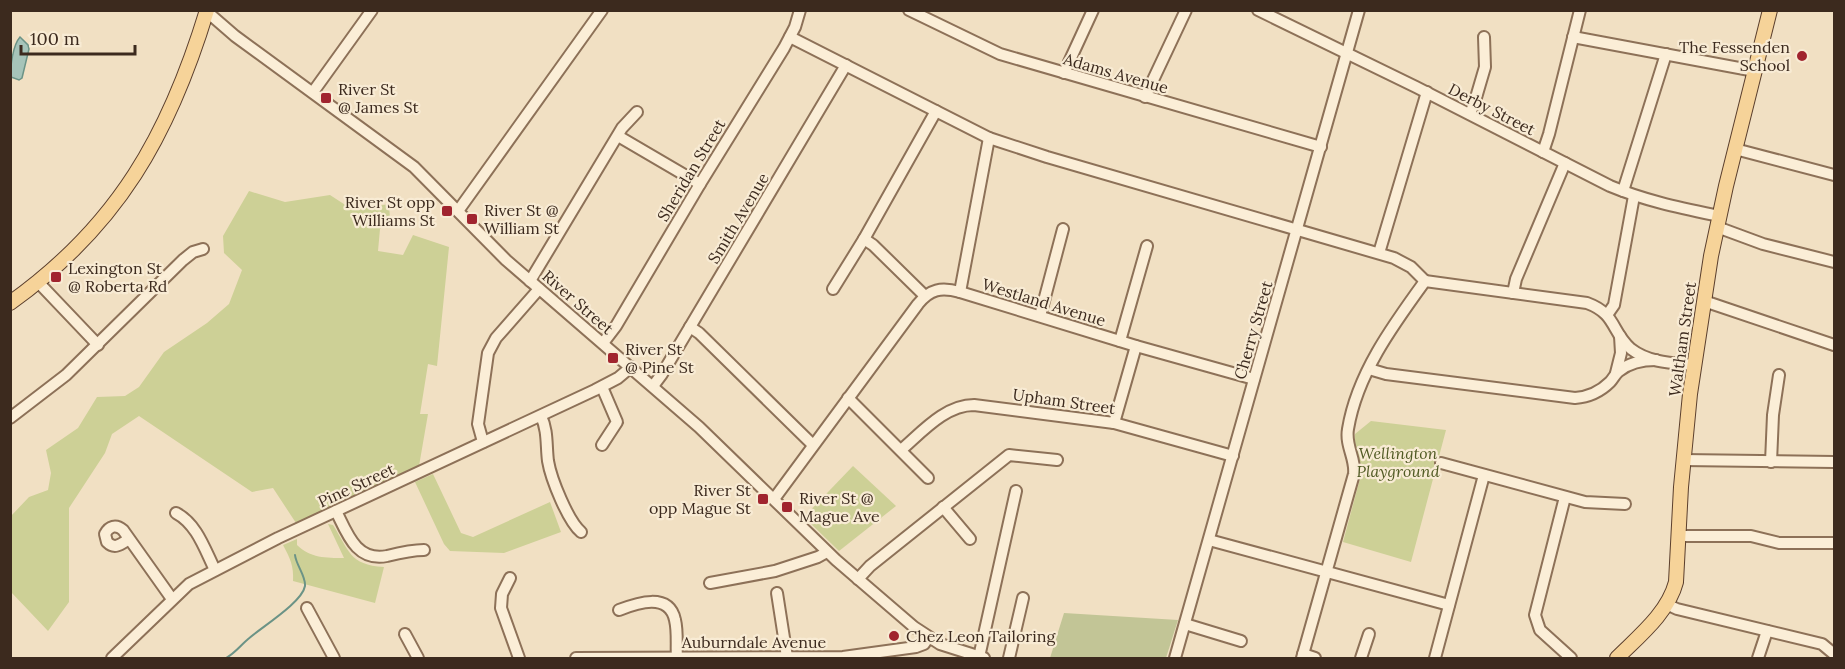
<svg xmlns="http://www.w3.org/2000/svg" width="1845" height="669" font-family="Lora,serif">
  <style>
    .green { fill: #cdd096 }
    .cemetery { fill: #c2c596 }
    .water { fill: #a6c4b9; stroke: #6b9386; stroke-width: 1.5 }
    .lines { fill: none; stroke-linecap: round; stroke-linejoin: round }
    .stream { stroke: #6b9386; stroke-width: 2 }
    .minor-casing { stroke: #8d7158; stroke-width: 14 }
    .major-casing { stroke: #5b3f2d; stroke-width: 16 }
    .minor { stroke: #fbeed7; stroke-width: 10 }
    .major { stroke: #f6d399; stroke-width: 14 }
    .poi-dot { fill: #a0242e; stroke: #f8ebd4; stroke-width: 2 }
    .labels { text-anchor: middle; stroke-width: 4.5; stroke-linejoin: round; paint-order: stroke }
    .poi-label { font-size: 16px; fill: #3c2a1e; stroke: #f8ebd4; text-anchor: start }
    .street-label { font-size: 16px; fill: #3c2a1e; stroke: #f8ebd4 }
    .park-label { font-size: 16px; font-style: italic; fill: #505a23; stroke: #f8ebd4 }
  </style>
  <rect width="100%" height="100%" fill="#f1e0c3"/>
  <g class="green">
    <polygon points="249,191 285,202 330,195 353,210 389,204 390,219 380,229 378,251 403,255 413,235 449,247 437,366 428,364 420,414 428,414 419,466 296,523 273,488 252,492 139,416 112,434 105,453 69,508 69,602 48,631 11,592 11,516 29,497 48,490 51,473 46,450 78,428 97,397 125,396 139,387 164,352 207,323 229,304 242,270 224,253 223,236"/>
    <path d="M1371,421L1446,430L1411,562L1343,542L1361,475C1361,461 1354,449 1355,434Z"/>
    <polygon points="853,466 896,506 839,551 804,517"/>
    <polygon points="433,474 461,533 473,537 550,502 561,532 504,553 450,551 444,544 415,482"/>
    <path d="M328,524L333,525C349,550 349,565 384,567L375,603L293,581C294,566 290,558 283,545L297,539V545C310,558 326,558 344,558Z"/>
  </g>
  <polygon class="cemetery" points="1064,613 1178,620 1166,658 1050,658"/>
  <path class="water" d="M20,37L28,45L29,49L22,78L19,80L11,77C10,66 13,45 20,37Z"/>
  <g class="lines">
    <path class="stream" d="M226,658C235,653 240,646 247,640C260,628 302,603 305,586C306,576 296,565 295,555"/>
    <defs>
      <g id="minor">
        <polyline points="205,10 235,36 414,167 506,260 699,427 836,560 914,627 940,644 984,658"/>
        <polyline points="909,10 1000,54 1321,147"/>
        <path d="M1258,10L1416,87L1610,186C1646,201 1681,208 1719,216"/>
        <polyline points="790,37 989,138 1047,157 1394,258 1411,267 1425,281"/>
        <polyline points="1573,37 1755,71"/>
        <polyline points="1064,73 1093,10"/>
        <polyline points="313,92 372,10"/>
        <polyline points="1145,97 1186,10"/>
        <polyline points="1470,114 1475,101 1485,67 1484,37"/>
        <polyline points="618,136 700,184"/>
        <polyline points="1735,149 1834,175"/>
        <polyline points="1543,152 1549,134 1580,10"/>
        <polyline points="1623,191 1666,54"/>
        <polyline points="458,211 602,10"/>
        <polyline points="1717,227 1763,244 1834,262"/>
        <polyline points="864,239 873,245 925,296"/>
        <polyline points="1379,253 1427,92"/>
        <polyline points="530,281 622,128 637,112"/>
        <path d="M1425,281L1587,303C1617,314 1611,332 1631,349C1649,363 1673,363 1694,365"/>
        <polyline points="38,282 98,345"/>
        <polyline points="833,289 864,239 936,111"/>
        <polyline points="960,292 989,138"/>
        <polyline points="1513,293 1516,279 1565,163"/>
        <polyline points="1704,301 1834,345"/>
        <polyline points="1607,315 1614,305 1634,196"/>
        <polyline points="1040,316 1063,229"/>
        <polyline points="690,327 699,333 813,445"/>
        <polyline points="1120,341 1147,246"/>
        <polyline points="603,343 616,326 700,184 784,48 795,27 800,10"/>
        <path d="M1369,369L1386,374L1575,398C1588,397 1601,391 1610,382C1613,379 1615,374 1619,371C1629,363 1643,360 1656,360"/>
        <polyline points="1616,373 1621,353 1620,336"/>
        <polyline points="653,386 662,374 846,65"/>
        <polyline points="602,387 617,422 602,445"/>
        <polyline points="848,398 928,478"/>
        <path d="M541,416C548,431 546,445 548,461C551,479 568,521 581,532"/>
        <polyline points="10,418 66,375 183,260 193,252 203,249"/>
        <polyline points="1114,423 1136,346"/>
        <polyline points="483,442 478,424 488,353 496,338 539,289"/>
        <path d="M901,450C922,432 945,405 974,405L1114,423L1233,456"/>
        <polyline points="1683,460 1834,462"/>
        <polyline points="1771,462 1773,415 1779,375"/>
        <polyline points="1441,463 1585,502 1625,504"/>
        <polyline points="1565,497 1535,615 1540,630 1571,658"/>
        <path d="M774,499L918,304C930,289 941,287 960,292L1136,346L1254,379"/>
        <polyline points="943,507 970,539"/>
        <path d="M336,511C347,533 356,562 387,556C399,553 411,550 424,550"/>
        <path d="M176,513C197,524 205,550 215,570"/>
        <polyline points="1678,536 1751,536 1779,543 1834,543"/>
        <path d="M129,539C121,544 115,550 107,542L105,534C109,526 116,524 123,530L172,599"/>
        <polyline points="1209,540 1449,605"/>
        <polyline points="510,578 502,594 501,608 519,658"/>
        <polyline points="858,579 870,566 1009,455 1057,460"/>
        <polyline points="710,583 775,571 818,557 827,552"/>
        <polyline points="777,593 787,657"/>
        <polyline points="1666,604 1677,609 1822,644 1834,654"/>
        <polyline points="307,608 334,658"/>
        <path d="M619,610C637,603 669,592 675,620C678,632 676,645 677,658"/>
        <polyline points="1185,624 1241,641"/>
        <polyline points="405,634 418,658"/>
        <polyline points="1303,654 1315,658"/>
        <polyline points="979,657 1016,491"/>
        <polyline points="112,658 189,584 278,538 595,390 618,378 631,367"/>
        <polyline points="576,658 843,657 916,647 924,644 928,638"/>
        <polyline points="1009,658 1023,598"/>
        <polyline points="1175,658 1359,10"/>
        <path d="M1302,658L1354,474C1356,459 1345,446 1348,429C1357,374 1393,325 1425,281"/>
        <polyline points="1361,658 1369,634"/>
        <polyline points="1435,658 1484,475"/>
        <polyline points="1758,658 1767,631"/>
      </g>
      <g id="major">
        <path d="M10,303C118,226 169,135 207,10"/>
        <path d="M1617,658C1639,636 1668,613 1676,582L1681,487L1690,394L1711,256L1726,186L1770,10"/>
      </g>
    </defs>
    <use href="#minor" class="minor-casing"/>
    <use href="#major" class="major-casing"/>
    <use href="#minor" class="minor"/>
    <use href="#major" class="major"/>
  </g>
  <g class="poi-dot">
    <circle cx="1802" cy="56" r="6"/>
    <rect x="320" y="92" width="12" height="12" rx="3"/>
    <rect x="441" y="205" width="12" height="12" rx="3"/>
    <rect x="466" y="213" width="12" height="12" rx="3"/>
    <rect x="50" y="271" width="12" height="12" rx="3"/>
    <rect x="607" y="352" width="12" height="12" rx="3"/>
    <rect x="757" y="493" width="12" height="12" rx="3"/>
    <rect x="781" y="501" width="12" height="12" rx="3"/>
    <circle cx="894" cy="636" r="6"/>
  </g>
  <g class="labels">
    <g class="poi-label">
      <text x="1790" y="53" text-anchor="end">The Fessenden<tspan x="1790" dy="18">School</tspan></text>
      <text x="338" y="95">River St<tspan x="338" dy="18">@ James St</tspan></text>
      <text x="435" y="208" text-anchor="end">River St opp<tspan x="435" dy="18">Williams St</tspan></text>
      <text x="484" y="216">River St @<tspan x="484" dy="18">William St</tspan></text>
      <text x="68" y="274">Lexington St<tspan x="68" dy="18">@ Roberta Rd</tspan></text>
      <text x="625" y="355">River St<tspan x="625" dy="18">@ Pine St</tspan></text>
      <text x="751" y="496" text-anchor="end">River St<tspan x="751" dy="18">opp Mague St</tspan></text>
      <text x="799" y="504">River St @<tspan x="799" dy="18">Mague Ave</tspan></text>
      <text x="906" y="642">Chez Leon Tailoring</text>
    </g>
    <g class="street-label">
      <text transform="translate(1116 73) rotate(16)" y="6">Adams Avenue</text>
      <text transform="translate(1492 109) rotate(27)" y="6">Derby Street</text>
      <text transform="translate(691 170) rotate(-59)" y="6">Sheridan Street</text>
      <text transform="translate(738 218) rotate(-59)" y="6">Smith Avenue</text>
      <text transform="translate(578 302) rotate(41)" y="6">River Street</text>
      <text transform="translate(1044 302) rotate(17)" y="6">Westland Avenue</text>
      <text transform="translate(1253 330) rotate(-74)" y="6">Cherry Street</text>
      <text transform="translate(1682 339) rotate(-82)" y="6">Waltham Street</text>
      <text transform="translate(1064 401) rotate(8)" y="6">Upham Street</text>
      <text transform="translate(356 485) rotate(-25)" y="6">Pine Street</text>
      <text x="754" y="648">Auburndale Avenue</text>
    </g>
    <g class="park-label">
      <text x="1398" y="459">Wellington<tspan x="1398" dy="18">Playground</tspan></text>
    </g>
  </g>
  <rect width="1845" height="669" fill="none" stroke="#3c2a1e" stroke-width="24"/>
  <path d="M21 45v9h114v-9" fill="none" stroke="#3c2a1e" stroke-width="3"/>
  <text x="30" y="45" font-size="18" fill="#3c2a1e" stroke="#f8ebd4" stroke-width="4.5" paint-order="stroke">100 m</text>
</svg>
